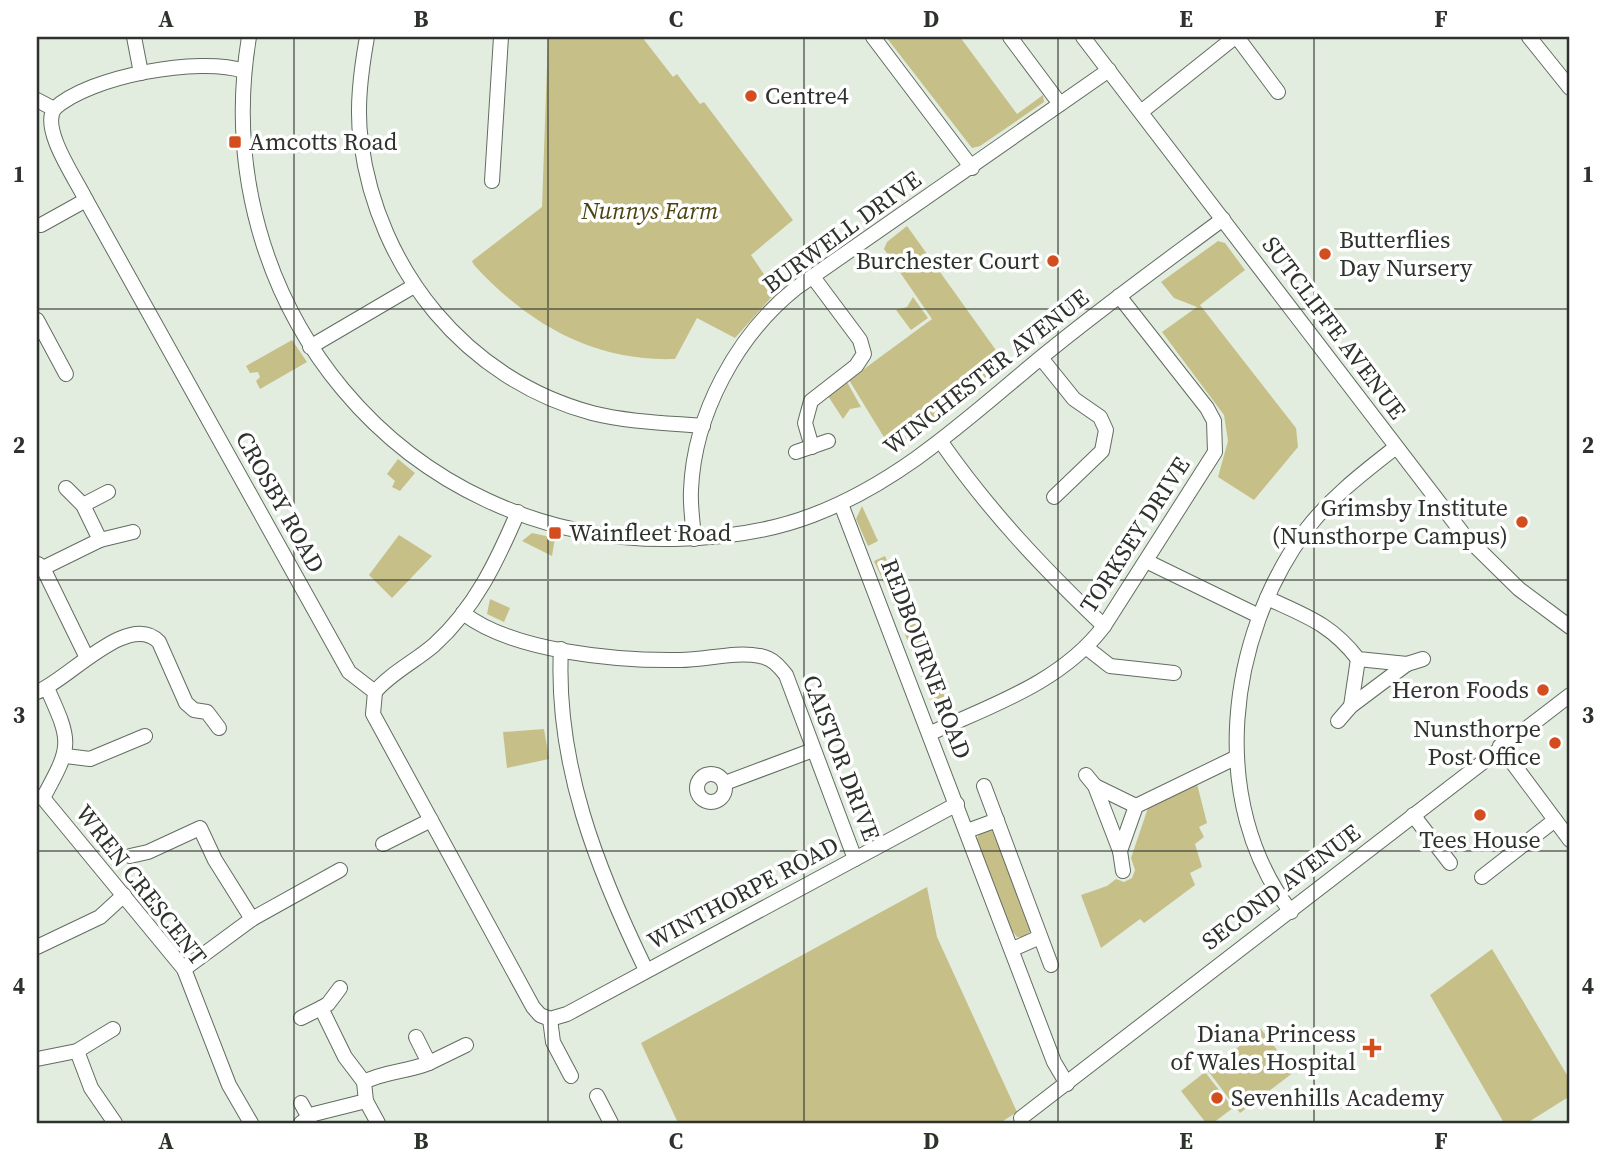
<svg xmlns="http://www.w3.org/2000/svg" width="1607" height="1160" font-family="'Source Serif 4',serif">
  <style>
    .green { fill: #c7bf88 }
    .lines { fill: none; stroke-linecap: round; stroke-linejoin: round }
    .minor-casing { stroke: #626c61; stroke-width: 16 }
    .minor { stroke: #fff; stroke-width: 14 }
    .grid { fill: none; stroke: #2e322d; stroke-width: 2; stroke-opacity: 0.55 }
    .poi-dot { fill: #d44d1e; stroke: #fff; stroke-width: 2.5 }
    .labels { text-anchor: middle; stroke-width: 7; stroke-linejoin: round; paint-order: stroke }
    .poi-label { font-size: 24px; fill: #2e322d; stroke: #fff; text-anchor: start }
    .park-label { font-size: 24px; font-style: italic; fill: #4b4412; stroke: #fff }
    .street-label { font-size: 24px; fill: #2e322d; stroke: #fff }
    .neatline { fill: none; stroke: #2e322d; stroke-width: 2.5 }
    .grid-label { font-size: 23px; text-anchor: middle; font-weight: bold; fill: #2e322d }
  </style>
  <rect width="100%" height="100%" fill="#e2ede0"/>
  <g class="green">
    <path d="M548,37H642L673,77L677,74L700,104L704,102L793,220L751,255L776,292L735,338L697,318L675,359C593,362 527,323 474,265L472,261L542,207Z"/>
    <polygon points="886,37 960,37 1017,114 1043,95 1044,102 980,146 972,148"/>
    <polygon points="907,226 1008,367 897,453 893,452 849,380 932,319 884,249 887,242"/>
    <polygon points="1218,241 1225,243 1245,270 1200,305 1296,428 1298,447 1254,500 1218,477 1228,441 1224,415 1162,332 1197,307 1174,298 1161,282"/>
    <polygon points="913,297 928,318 911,330 896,310 907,307"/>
    <polygon points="292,340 307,362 260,389 256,381 260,377 258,372 250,373 246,366"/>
    <polygon points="847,382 861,407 850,409 843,419 828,396"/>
    <polygon points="398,459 415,473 400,491 392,487 395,481 387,474"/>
    <polygon points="862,506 878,541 868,546 856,519"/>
    <polygon points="532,533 555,538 552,556 522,541"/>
    <polygon points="399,535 432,556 392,598 369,575"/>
    <polygon points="885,556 908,608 897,612 874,561"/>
    <polygon points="490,599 510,608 504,622 487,614"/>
    <polygon points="913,618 951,712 945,715 935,711 901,624"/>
    <polygon points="544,729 549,759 507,768 503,732"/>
    <polygon points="1197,784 1207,823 1199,827 1204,837 1195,844 1202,867 1190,873 1195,885 1144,923 1140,919 1101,948 1081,895 1107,886 1116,879 1124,882 1132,878 1135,870 1131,858 1148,808"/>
    <polygon points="991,828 1032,927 1030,932 1023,937 1017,937 1012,931 977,839 980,831"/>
    <polygon points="927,887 937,937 1017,1112 1000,1123 678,1123 641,1043"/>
    <polygon points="1492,949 1570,1080 1570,1096 1527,1123 1504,1123 1430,995"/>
    <polygon points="1261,1029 1294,1072 1240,1113 1208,1071"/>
    <polygon points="1205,1072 1233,1108 1213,1123 1206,1123 1181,1091"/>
  </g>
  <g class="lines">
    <defs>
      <g id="minor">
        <polyline points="134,37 141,73"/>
        <path d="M249,37C205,302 402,545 675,539C722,538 769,532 813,515C900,482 967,419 1038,360C1097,311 1161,265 1223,219"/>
        <path d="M367,37C361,71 356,108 361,142C378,270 466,379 592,413C628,422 666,423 703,426"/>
        <polyline points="873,37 972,168"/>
        <polyline points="1010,37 1060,104"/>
        <polyline points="1083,37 1464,535 1519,589 1570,627"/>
        <polyline points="1237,37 1278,92"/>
        <polyline points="1529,37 1570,88"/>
        <path d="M37,100L54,109C41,130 76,179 86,200L349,672L375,692L373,714L533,1007L540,1015L550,1019L553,1042L571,1076"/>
        <path d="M54,109C89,76 200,56 244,71"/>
        <polyline points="1141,112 1235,37"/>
        <polyline points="492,181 501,37"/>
        <polyline points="41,225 86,200"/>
        <polyline points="37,320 66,374"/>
        <polyline points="310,347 414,286"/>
        <polyline points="1041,358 1074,399 1100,417 1106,430 1102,451 1054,497"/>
        <path d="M941,442C990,512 1043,568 1104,626"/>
        <polyline points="812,447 805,423 811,401 856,366 864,354 860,340 813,277"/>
        <polyline points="796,452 828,441"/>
        <polyline points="841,504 1054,1062 1067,1084"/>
        <polyline points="83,505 108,492"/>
        <path d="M694,539C693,523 690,506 691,490C694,414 737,335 796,288L1109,70"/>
        <polyline points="100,540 133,532"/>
        <polyline points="1146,561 1259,616"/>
        <polyline points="38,564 43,568 87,658"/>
        <polyline points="43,568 100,540 83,505 66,488"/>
        <path d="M1267,598C1306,616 1331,624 1358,659L1407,664L1423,659"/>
        <path d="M463,613C513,652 618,661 680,660C706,660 735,651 760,656C772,658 779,666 786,675L855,859"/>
        <polyline points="1087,648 1110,666 1174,673"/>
        <path d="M561,649C555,763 597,869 646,970"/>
        <path d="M37,692C67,681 129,610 159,642L186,703L194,710L207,712L219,728"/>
        <path d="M375,692C388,675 417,660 434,645C475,608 497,561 518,512"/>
        <polyline points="1351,706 1358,659"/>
        <polyline points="1338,721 1351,706 1407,664"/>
        <path d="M931,733C992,705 1062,682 1104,626L1215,452L1214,421L1207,408L1119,296"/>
        <polyline points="1500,746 1570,840"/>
        <polyline points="66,756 90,759 145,736"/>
        <circle cx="711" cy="788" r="14"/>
        <polyline points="1086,775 1095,786 1120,851"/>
        <polyline points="725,783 813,750"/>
        <polyline points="984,786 1051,965"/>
        <polyline points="1095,786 1136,806"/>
        <polyline points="37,797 43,798 184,969 229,1085 251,1123"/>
        <path d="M43,798C72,745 72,743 47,688"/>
        <polyline points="1413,815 1450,863"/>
        <polyline points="967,831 997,820"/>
        <polyline points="383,844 431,820"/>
        <polyline points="130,856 148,852 200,828 215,860 252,919"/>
        <polyline points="1123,871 1120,851 1136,806 1237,757"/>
        <polyline points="1482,877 1555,820"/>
        <path d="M1291,912C1207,802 1227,637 1306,530C1331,497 1364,472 1396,447"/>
        <polyline points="37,947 100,917 124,895"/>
        <polyline points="1013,949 1040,937"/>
        <polyline points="184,969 252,919 340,870"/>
        <polyline points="321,1008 328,1004 340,988"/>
        <polyline points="301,1018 321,1008 345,1057 364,1082"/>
        <polyline points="550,1019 567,1014 957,804"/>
        <polyline points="77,1051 91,1088 115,1123"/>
        <polyline points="37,1059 77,1051 113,1029"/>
        <polyline points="429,1063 466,1045"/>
        <polyline points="597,1096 611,1123"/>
        <polyline points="301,1103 308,1116"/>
        <polyline points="1021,1118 1570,695"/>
        <polyline points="301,1123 314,1114 366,1101"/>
        <path d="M378,1123L366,1101L364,1082C385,1071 407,1072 429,1063L416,1037"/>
      </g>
    </defs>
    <use href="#minor" class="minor-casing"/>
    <use href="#minor" class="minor"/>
  </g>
  <path class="grid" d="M294,37V1123M548,37V1123M804,37V1123M1058,37V1123M1314,37V1123M37,309H1570M37,580H1570M37,851H1570"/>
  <g class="poi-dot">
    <circle cx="751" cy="96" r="7"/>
    <rect x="228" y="135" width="14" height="14" rx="3.5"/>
    <circle cx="1325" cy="254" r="7"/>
    <circle cx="1053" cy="261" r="7"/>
    <circle cx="1522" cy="522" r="7"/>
    <rect x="548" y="526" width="14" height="14" rx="3.5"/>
    <circle cx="1543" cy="690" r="7"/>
    <circle cx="1555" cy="743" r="7"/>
    <circle cx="1480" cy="815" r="7"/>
    <path d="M1368.5 1037.5h7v7h7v7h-7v7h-7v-7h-7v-7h7z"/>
    <circle cx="1217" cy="1098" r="7"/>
  </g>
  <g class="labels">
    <g class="poi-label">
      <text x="765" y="104">Centre4</text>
      <text x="249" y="150">Amcotts Road</text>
      <text x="1339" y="248">Butterflies<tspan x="1339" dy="28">Day Nursery</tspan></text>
      <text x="1039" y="269" text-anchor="end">Burchester Court</text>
      <text x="1508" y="516" text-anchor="end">Grimsby Institute<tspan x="1508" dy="28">(Nunsthorpe Campus)</tspan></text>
      <text x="569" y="541">Wainfleet Road</text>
      <text x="1529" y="698" text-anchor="end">Heron Foods</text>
      <text x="1541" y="737" text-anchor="end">Nunsthorpe<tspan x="1541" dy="28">Post Office</tspan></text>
      <text x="1480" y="848" text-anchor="middle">Tees House</text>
      <text x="1356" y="1042" text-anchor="end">Diana Princess<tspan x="1356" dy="28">of Wales Hospital</tspan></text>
      <text x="1231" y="1106">Sevenhills Academy</text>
    </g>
    <g class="park-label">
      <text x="650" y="219">Nunnys Farm</text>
    </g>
    <g class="street-label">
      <text transform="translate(842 232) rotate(-36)" y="8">BURWELL DRIVE</text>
      <text transform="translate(1334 328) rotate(53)" y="8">SUTCLIFFE AVENUE</text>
      <text transform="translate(986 372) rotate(-38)" y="8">WINCHESTER AVENUE</text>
      <text transform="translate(280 502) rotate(61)" y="8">CROSBY ROAD</text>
      <text transform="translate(1135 535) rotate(-57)" y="8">TORKSEY DRIVE</text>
      <text transform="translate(926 659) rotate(69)" y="8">REDBOURNE ROAD</text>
      <text transform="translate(841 758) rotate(69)" y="8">CAISTOR DRIVE</text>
      <text transform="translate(141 885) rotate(52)" y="8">WREN CRESCENT</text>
      <text transform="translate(1281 887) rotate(-37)" y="8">SECOND AVENUE</text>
      <text transform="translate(743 893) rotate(-28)" y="8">WINTHORPE ROAD</text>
    </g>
  </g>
  <rect width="1607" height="1160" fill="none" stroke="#ffffff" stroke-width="77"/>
  <rect x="38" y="38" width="1530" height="1084" class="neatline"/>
  <g class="grid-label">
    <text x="166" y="27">A</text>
    <text x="421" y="27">B</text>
    <text x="676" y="27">C</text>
    <text x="931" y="27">D</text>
    <text x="1186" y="27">E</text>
    <text x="1441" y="27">F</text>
    <text x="19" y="182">1</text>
    <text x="1588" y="182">1</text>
    <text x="19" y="453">2</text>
    <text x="1588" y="453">2</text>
    <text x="19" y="723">3</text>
    <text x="1588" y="723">3</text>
    <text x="19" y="994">4</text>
    <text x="1588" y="994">4</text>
    <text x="166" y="1149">A</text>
    <text x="421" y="1149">B</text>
    <text x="676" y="1149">C</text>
    <text x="931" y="1149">D</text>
    <text x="1186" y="1149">E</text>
    <text x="1441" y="1149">F</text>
  </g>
</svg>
